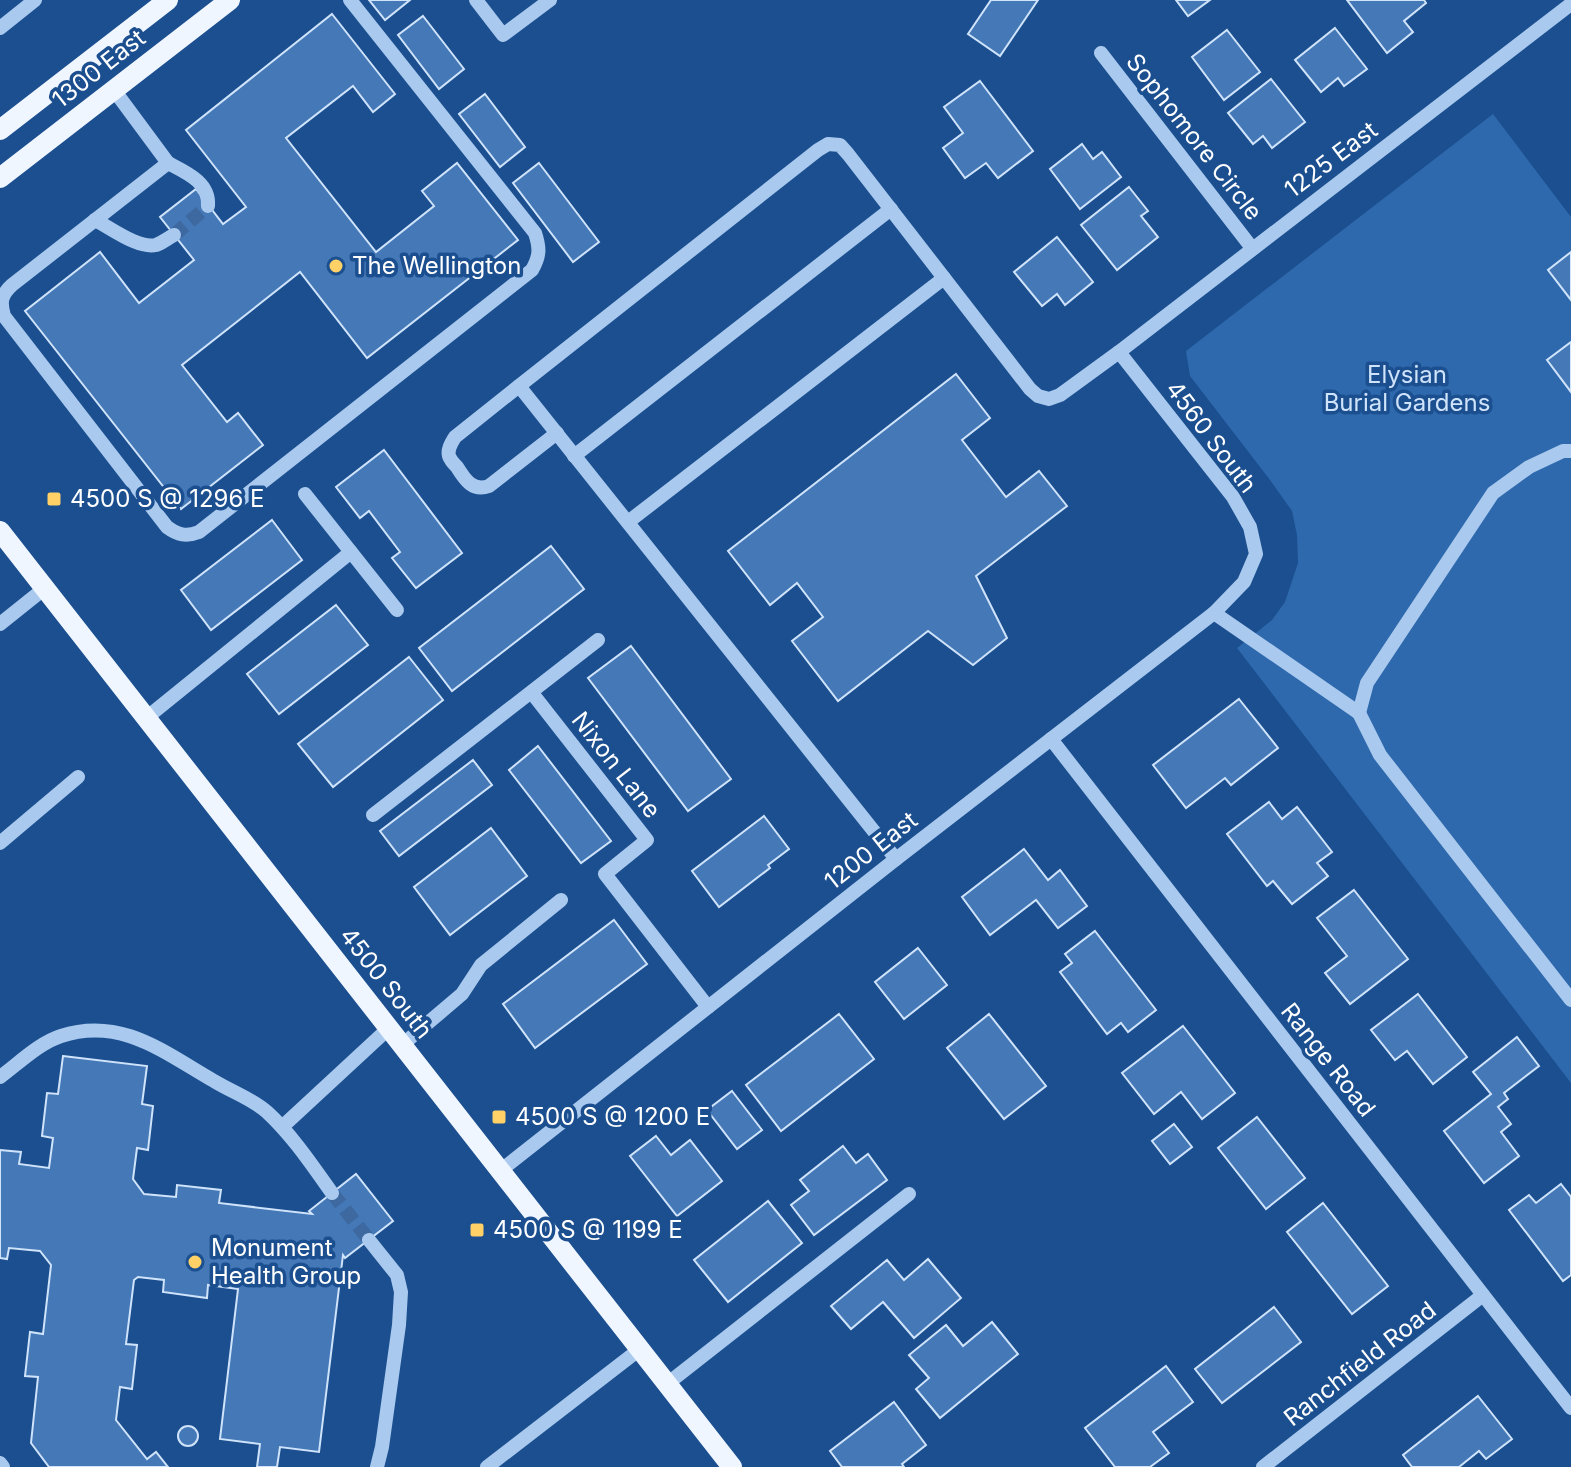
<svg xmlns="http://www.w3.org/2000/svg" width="1571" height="1467" font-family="Inter,sans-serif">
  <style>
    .green { fill: #2e69ad }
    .building { fill: #4478b7; stroke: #cfe3fa; stroke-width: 2 }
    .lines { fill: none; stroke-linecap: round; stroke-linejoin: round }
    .minor-tunnel { stroke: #3d69a0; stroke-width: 14; stroke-dasharray: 14 7; stroke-linecap: butt }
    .minor { stroke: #a9c9ee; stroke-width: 14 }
    .major { stroke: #f0f6ff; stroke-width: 20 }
    .poi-dot { fill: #ffd166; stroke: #1b4f8f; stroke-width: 3 }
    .labels { text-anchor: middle; stroke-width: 7; stroke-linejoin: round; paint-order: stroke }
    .street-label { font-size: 24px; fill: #fff; stroke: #1b4f8f }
    .poi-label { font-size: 24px; fill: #fff; stroke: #1b4f8f; text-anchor: start }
    .park-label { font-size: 24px; fill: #cfe3fa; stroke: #1b4f8f }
  </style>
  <rect width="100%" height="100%" fill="#1b4f8f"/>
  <polygon class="green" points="1493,114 1571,217 1571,1083 1237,648 1272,620 1285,602 1298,563 1297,535 1292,511 1270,480 1190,376 1186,351"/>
  <g class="building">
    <polygon points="369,0 410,0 385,20"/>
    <polygon points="991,0 1038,0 1000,56 968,34"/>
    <polygon points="1176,0 1210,0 1188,16"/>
    <polygon points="1347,0 1424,0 1426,3 1404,21 1413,32 1387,53"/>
    <polygon points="332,14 395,94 373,112 353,86 286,138 376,252 434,206 422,191 457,163 518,240 367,358 300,272 182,365 227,422 238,413 263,445 181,509 25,311 100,252 139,303 194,260 160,217 196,189 223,224 246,207 186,130"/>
    <polygon points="423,16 464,69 439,89 398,35"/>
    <polygon points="1335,28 1367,69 1344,86 1338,78 1321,92 1295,60"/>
    <polygon points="1227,30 1260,72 1224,100 1192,57"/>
    <polygon points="1271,79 1305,122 1272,148 1263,136 1253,144 1228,113"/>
    <polygon points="980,81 1033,151 998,178 986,163 965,178 943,148 963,133 944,107"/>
    <polygon points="485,94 525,147 500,167 459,114"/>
    <polygon points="1082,144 1093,159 1102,152 1121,177 1080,209 1050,169"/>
    <polygon points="539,163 599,242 573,262 513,183"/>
    <polygon points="1129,187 1148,211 1141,216 1158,237 1117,270 1081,225"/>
    <polygon points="1057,237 1093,282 1065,305 1057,294 1042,306 1014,272"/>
    <polygon points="1571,252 1571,300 1548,270"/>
    <polygon points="1571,342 1571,392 1547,360"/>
    <polygon points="956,374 990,418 962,440 1006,497 1039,471 1067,506 976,576 1007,638 973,665 928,631 838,701 792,641 823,617 797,583 770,605 728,551"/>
    <polygon points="384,450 462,553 416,588 392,558 400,552 369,511 360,518 336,487"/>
    <polygon points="272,520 302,560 211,630 181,590"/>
    <polygon points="551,546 584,589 452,691 419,648"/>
    <polygon points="336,605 368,645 279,714 247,674"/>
    <polygon points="631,646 731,779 688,811 588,678"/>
    <polygon points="409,657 443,700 333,787 298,744"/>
    <polygon points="1239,699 1278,748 1231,785 1225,778 1186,808 1153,765"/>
    <polygon points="538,746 611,841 581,863 509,770"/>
    <polygon points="473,760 492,785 399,856 380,831"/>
    <polygon points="1269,802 1282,819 1297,807 1332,852 1317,863 1328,876 1292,904 1273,881 1267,886 1227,834"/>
    <polygon points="764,816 789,849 768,865 770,868 719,907 692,871"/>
    <polygon points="491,828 527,876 450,935 414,887"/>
    <polygon points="1024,849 1048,880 1060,870 1087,906 1058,928 1036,900 990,935 962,897"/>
    <polygon points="1354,890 1408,959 1350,1004 1325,973 1347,956 1317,918"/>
    <polygon points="614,920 647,964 535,1048 503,1004"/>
    <polygon points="1095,931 1156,1010 1128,1032 1121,1023 1107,1034 1060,972 1072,963 1065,954"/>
    <polygon points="918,948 947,985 904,1019 875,982"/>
    <polygon points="1418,994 1467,1057 1433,1084 1407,1051 1395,1060 1371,1030"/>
    <polygon points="839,1014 874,1059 781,1131 746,1085"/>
    <polygon points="989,1014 1046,1086 1004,1119 947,1048"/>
    <polygon points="1183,1026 1235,1093 1202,1119 1181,1092 1154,1114 1122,1073"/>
    <polygon points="1517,1037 1539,1066 1504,1093 1508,1099 1498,1107 1511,1124 1501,1132 1519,1156 1484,1183 1444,1131 1491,1094 1473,1072"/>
    <polygon points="63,1056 147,1066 142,1104 153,1106 148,1150 137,1148 133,1179 144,1194 176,1197 177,1185 221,1190 219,1203 312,1214 309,1211 356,1174 393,1221 345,1258 343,1255 319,1452 280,1447 277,1467 257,1467 260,1444 220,1439 238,1289 208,1285 207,1298 163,1292 164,1280 138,1277 134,1280 126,1344 137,1345 132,1389 120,1387 116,1420 147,1459 156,1452 168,1467 49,1467 31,1443 38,1377 25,1376 30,1332 43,1334 51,1265 40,1251 9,1248 7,1259 0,1258 0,1150 21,1152 19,1164 49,1168 53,1138 42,1136 47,1093 58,1094"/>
    <polygon points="732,1091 762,1130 737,1149 707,1110"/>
    <polygon points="1257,1117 1305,1178 1266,1209 1218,1148"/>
    <polygon points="1174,1124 1192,1147 1170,1164 1152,1141"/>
    <polygon points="656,1136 671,1155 690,1140 722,1181 677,1216 630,1156"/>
    <polygon points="843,1146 856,1163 868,1154 887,1180 814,1235 791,1205 809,1191 800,1180"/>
    <polygon points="1561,1184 1571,1197 1571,1275 1563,1281 1509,1210 1529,1195 1536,1203"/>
    <polygon points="768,1201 802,1243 728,1302 694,1260"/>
    <polygon points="1323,1203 1388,1286 1352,1314 1287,1232"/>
    <polygon points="928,1259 961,1298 914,1338 883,1302 851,1329 831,1306 887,1260 904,1280"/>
    <polygon points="1274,1307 1301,1342 1222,1403 1195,1369"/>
    <polygon points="992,1322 1018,1354 940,1418 916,1389 929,1378 909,1355 946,1325 963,1346"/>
    <polygon points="1166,1366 1193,1402 1153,1432 1169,1453 1150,1467 1115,1467 1085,1428"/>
    <polygon points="1478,1396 1512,1439 1486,1459 1479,1451 1459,1467 1412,1467 1403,1455"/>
    <polygon points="894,1402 926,1445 902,1464 904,1467 842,1467 830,1451"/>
    <circle cx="188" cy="1436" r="10"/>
  </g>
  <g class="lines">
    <g class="minor-tunnel">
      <polyline points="174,235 208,206"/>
      <polyline points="332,1193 369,1240"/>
    </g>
    <g class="minor">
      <polyline points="476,0 503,35 550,0"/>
      <polyline points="0,28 35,0"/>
      <polyline points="1101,53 1252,248"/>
      <path d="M114,90L168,163L12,285C1,295 0,302 4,316L167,527C178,535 186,537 199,532L532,270C540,256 540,248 535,233L350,0"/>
      <path d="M168,163C185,172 210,182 208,206"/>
      <path d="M95,220C111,228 138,249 156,245C162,243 168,238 174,235"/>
      <path d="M519,386L455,437C452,442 447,449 449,456C450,459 455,465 457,467C465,480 473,492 489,486L557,433"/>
      <polyline points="574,456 891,209"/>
      <polyline points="628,522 944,278"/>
      <polyline points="351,552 397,610"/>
      <polyline points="1214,613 1359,713 1367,683 1493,493 1529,467 1563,451 1571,451"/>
      <polyline points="0,624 45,588"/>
      <polyline points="532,693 647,840 605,874 708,1007"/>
      <polyline points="1359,713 1380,755 1571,1000"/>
      <polyline points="145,719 351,552 305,494"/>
      <polyline points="1051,739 1571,1408"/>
      <polyline points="373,815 598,640"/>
      <polyline points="0,843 78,777"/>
      <polyline points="896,859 519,386 818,150 828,144 840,145 848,154 1030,389 1038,396 1049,399 1060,395 1119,352 1571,4"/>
      <polyline points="402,1045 462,994 481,965 561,900"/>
      <path d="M0,1077C19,1063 39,1043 61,1036C121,1016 165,1053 214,1081C232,1092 251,1098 267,1112C292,1135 312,1165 332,1193"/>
      <polyline points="282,1127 389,1028"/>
      <polyline points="500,1171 896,859 1214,613 1244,582 1256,554 1250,527 1233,497 1119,352"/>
      <polyline points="369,1240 397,1275 401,1292 399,1325 382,1447 377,1467"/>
      <polyline points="667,1384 909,1194"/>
      <polyline points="0,1463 3,1467"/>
      <polyline points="487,1467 640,1349"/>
      <polyline points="1263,1467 1483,1295"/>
    </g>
    <g class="major">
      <polyline points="0,130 168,0"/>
      <polyline points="0,178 230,0"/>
      <polyline points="0,531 732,1467"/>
    </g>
  </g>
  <g class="poi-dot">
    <circle cx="336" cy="266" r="8"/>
    <rect x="46" y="491" width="16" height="16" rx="4"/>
    <rect x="491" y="1109" width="16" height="16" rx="4"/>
    <rect x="469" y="1222" width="16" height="16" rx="4"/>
    <circle cx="195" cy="1262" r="8"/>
  </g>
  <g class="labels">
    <g class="street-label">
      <text transform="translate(99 69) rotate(-38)" y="8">1300 East</text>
      <text transform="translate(1194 137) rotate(52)" y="8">Sophomore Circle</text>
      <text transform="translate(1331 160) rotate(-37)" y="8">1225 East</text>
      <text transform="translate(1211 437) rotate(53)" y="8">4560 South</text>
      <text transform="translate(616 765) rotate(52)" y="8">Nixon Lane</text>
      <text transform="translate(871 851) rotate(-38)" y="8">1200 East</text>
      <text transform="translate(386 983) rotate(52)" y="8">4500 South</text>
      <text transform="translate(1328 1060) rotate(52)" y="8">Range Road</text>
      <text transform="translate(1360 1364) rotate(-38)" y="8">Ranchfield Road</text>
    </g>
    <g class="poi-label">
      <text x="352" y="274">The Wellington</text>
      <text x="70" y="507">4500 S @ 1296 E</text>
      <text x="515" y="1125">4500 S @ 1200 E</text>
      <text x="493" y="1238">4500 S @ 1199 E</text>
      <text x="211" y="1256">Monument<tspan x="211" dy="28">Health Group</tspan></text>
    </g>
    <g class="park-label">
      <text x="1407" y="383">Elysian<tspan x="1407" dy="28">Burial Gardens</tspan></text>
    </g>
  </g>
</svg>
